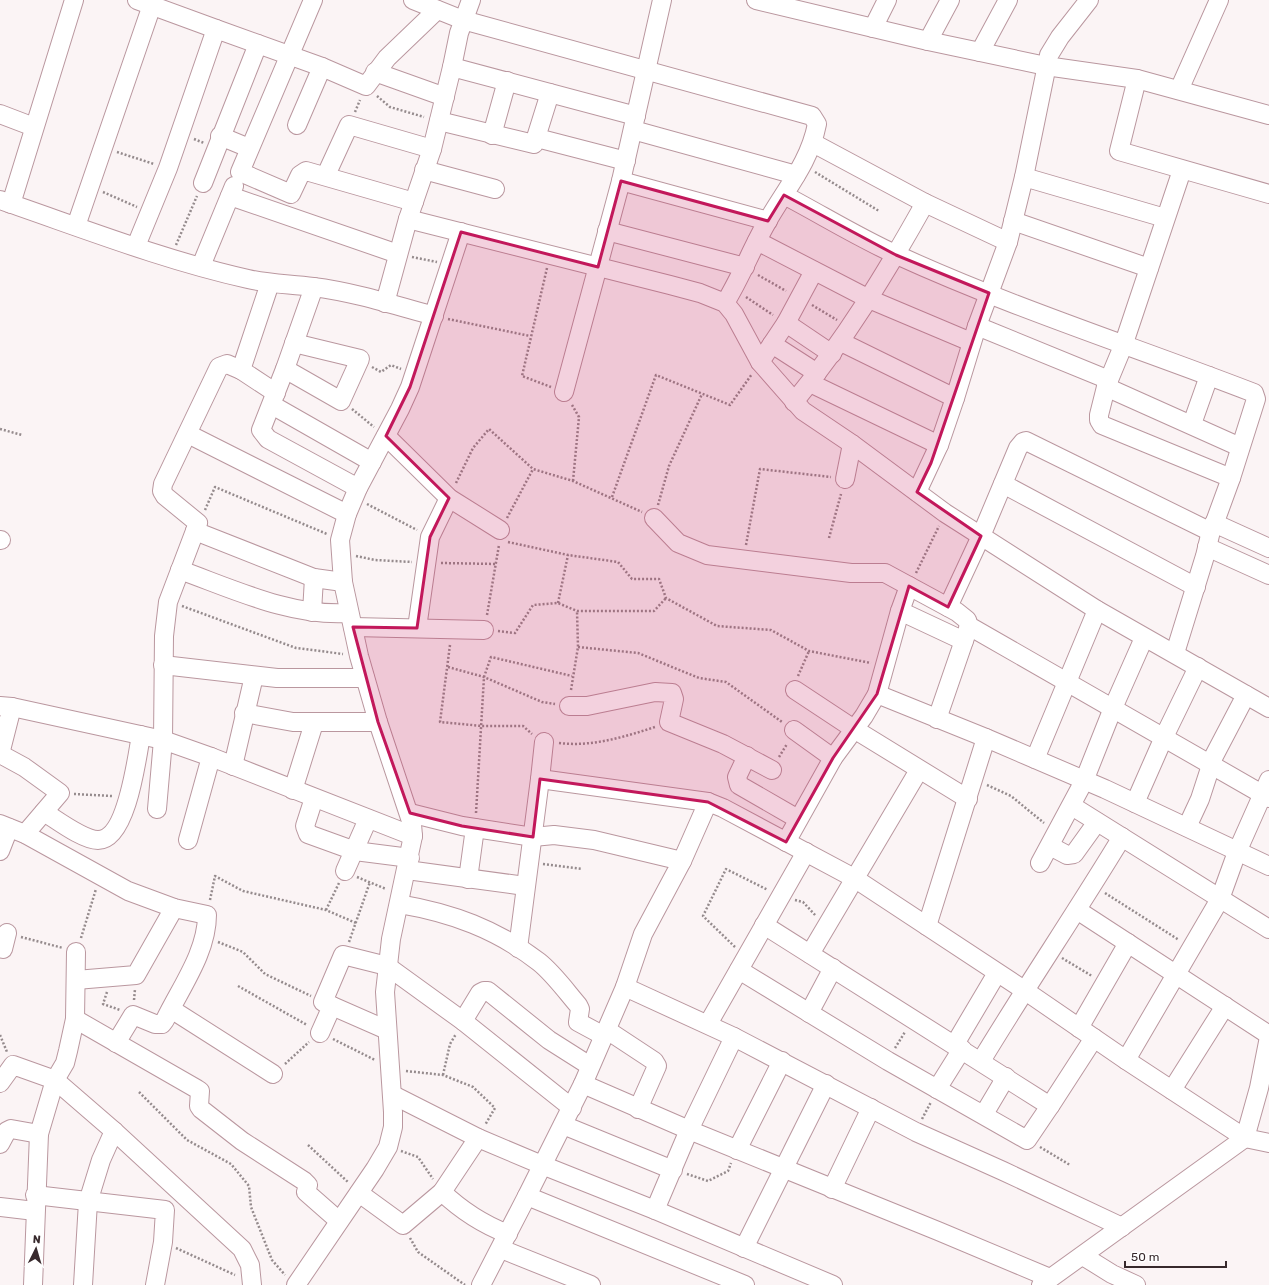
<svg xmlns="http://www.w3.org/2000/svg" width="1269" height="1285" font-family="Rubik,sans-serif">
  <style>
    .lines { fill: none; stroke-linecap: round; stroke-linejoin: round }
    .minor-casing { stroke: #ba979f; stroke-width: 20 }
    .path { stroke: #958b8d; stroke-width: 2.5; stroke-dasharray: 2 2; stroke-linecap: butt }
    .minor { stroke: #fff; stroke-width: 18 }
    .marked { fill: #c2185b; fill-opacity: 0.2; stroke: #c2185b; stroke-width: 3; stroke-linejoin: round }
  </style>
  <rect width="100%" height="100%" fill="#fbf4f5"/>
  <g class="lines">
    <defs>
      <g id="minor">
        <polyline points="137,0 216,29"/>
        <polyline points="313,0 240,172 291,194 300,175 306,171 414,202"/>
        <path d="M413,0L463,20L812,116L817,124C809,164 786,188 767,222C752,248 741,277 725,303"/>
        <polyline points="756,0 928,41 1046,66 1137,79 1269,115"/>
        <polyline points="873,28 887,0"/>
        <polyline points="928,41 950,0"/>
        <polyline points="980,52 1008,0"/>
        <polyline points="452,67 459,33 471,0"/>
        <polyline points="375,72 445,97"/>
        <polyline points="1137,79 1119,151 1269,194"/>
        <polyline points="1179,90 1219,0"/>
        <polyline points="0,114 34,127"/>
        <polyline points="439,121 534,144 550,93"/>
        <polyline points="297,125 322,67"/>
        <polyline points="633,130 796,175"/>
        <polyline points="492,135 507,81"/>
        <polyline points="220,136 249,148"/>
        <polyline points="537,138 626,161"/>
        <polyline points="813,143 925,203 1008,242"/>
        <polyline points="424,170 495,189"/>
        <polyline points="326,175 349,125 432,149"/>
        <polyline points="1024,177 1049,55 1060,37 1089,0"/>
        <polyline points="621,181 768,221"/>
        <polyline points="203,183 258,44"/>
        <path d="M784,195C822,215 859,238 897,255C1013,308 1135,347 1254,393L1256,399L1231,478"/>
        <polyline points="230,196 398,254"/>
        <path d="M0,200C82,228 163,260 248,279C269,284 291,284 313,287C354,292 394,305 434,316"/>
        <polyline points="11,204 74,0"/>
        <polyline points="408,219 670,285 700,293 725,303 734,314 760,362 803,411 852,444 945,513 1097,610 1269,708"/>
        <polyline points="1013,221 1149,268"/>
        <polyline points="76,226 152,5"/>
        <polyline points="607,231 745,267"/>
        <polyline points="757,241 869,299 971,342"/>
        <polyline points="136,246 168,168 216,29 322,67 366,86 387,58 437,10"/>
        <polyline points="201,266 234,186"/>
        <polyline points="270,283 241,370 276,393"/>
        <polyline points="314,287 285,369 261,430 268,439 358,488"/>
        <polyline points="385,303 408,219 432,149 452,67 636,116"/>
        <polyline points="786,323 832,354"/>
        <polyline points="977,326 1109,380"/>
        <polyline points="841,342 955,398"/>
        <polyline points="772,344 817,373"/>
        <polyline points="760,362 786,323 814,271"/>
        <polyline points="285,369 341,401 360,359 294,343"/>
        <polyline points="810,383 939,445"/>
        <polyline points="1106,387 1240,447"/>
        <polyline points="564,392 621,181 662,0"/>
        <path d="M794,402C845,340 886,273 925,203"/>
        <polyline points="272,405 372,462"/>
        <polyline points="1192,424 1209,376"/>
        <polyline points="188,434 347,514"/>
        <polyline points="386,436 449,498 500,530"/>
        <polyline points="845,479 852,444"/>
        <polyline points="1003,484 1196,587"/>
        <polyline points="917,492 939,445 955,398 977,326 1008,242 1024,177 1165,218"/>
        <polyline points="654,518 678,543 707,555 851,573 885,573 957,612 967,620 969,626 1269,798"/>
        <polyline points="1214,523 1269,548"/>
        <polyline points="195,531 314,578 343,582"/>
        <polyline points="0,540 1,540"/>
        <polyline points="1207,547 1269,575"/>
        <path d="M180,570C233,589 291,617 349,613"/>
        <polyline points="948,607 981,536 1018,448 1023,442 1026,441 1205,529 1212,530 1231,478 1102,425 1099,420 1099,415 1106,387 1123,346 1182,170"/>
        <polyline points="900,611 964,641"/>
        <polyline points="312,612 314,578"/>
        <polyline points="353,627 484,630"/>
        <polyline points="417,628 430,537 449,498"/>
        <polyline points="1175,653 1205,556 1211,531"/>
        <polyline points="163,665 277,678 365,678"/>
        <polyline points="795,690 854,729 968,799"/>
        <polyline points="877,694 986,738 1105,789 1269,866"/>
        <polyline points="0,706 12,707 163,740 211,757 413,836"/>
        <polyline points="569,706 587,706 655,692 672,693 674,699 669,722 723,744 772,770"/>
        <polyline points="244,713 293,722 378,722"/>
        <polyline points="937,719 969,626"/>
        <polyline points="794,730 833,758"/>
        <polyline points="0,754 24,767 60,793 25,834"/>
        <polyline points="0,754 12,707"/>
        <polyline points="747,756 737,777 739,785 798,819"/>
        <polyline points="1035,759 1097,610"/>
        <polyline points="233,766 254,676"/>
        <polyline points="540,779 708,802 723,808 854,878 1024,990 1126,1060 1245,1138 1269,1143"/>
        <polyline points="293,790 314,723"/>
        <polyline points="314,798 305,826 308,834 355,851 410,858"/>
        <polyline points="1135,803 1164,737 1198,667"/>
        <polyline points="1072,806 1269,929"/>
        <polyline points="157,809 163,740 164,636 168,602 198,523 165,496 162,491 163,484 219,367 227,364 241,370"/>
        <path d="M44,812C57,820 83,840 98,840C127,840 137,757 141,735"/>
        <polyline points="410,813 462,826 533,837 554,835 594,840 682,861 643,934 625,987 583,1084 527,1196 745,1285"/>
        <path d="M0,824L25,834L128,891L174,908L207,915C207,952 181,987 165,1020L162,1024H155L133,1015L116,1043"/>
        <polyline points="1187,827 1200,799 1214,756 1246,695"/>
        <polyline points="188,840 211,757"/>
        <polyline points="786,842 833,758 864,716 877,694 900,611 909,586"/>
        <polyline points="1050,846 1067,855 1074,854 1097,822"/>
        <polyline points="0,851 9,828"/>
        <polyline points="682,861 708,802"/>
        <polyline points="1040,863 1084,781 1113,708 1144,638"/>
        <polyline points="407,870 525,886"/>
        <polyline points="345,871 368,819"/>
        <polyline points="468,879 475,828"/>
        <path d="M399,904C452,913 496,929 539,962C553,973 566,991 578,1005L580,1009L578,1022L604,1036"/>
        <polyline points="1077,910 1269,1035"/>
        <polyline points="764,925 1050,1106 1094,1038"/>
        <polyline points="927,926 986,738"/>
        <polyline points="0,948 3,949 7,933"/>
        <polyline points="518,948 540,779 544,742"/>
        <polyline points="810,954 919,770"/>
        <polyline points="739,970 888,1061 1027,1140 1050,1106"/>
        <polyline points="76,980 136,975 174,908"/>
        <polyline points="625,987 734,1037 916,1132 1003,1171 1122,1227"/>
        <polyline points="171,1009 273,1074"/>
        <polyline points="809,1013 833,968"/>
        <polyline points="75,1019 197,1089 200,1091 199,1106 201,1109 242,1141 304,1181 308,1185 306,1192 339,1221"/>
        <polyline points="463,1021 480,993 484,991 488,991 549,1040 590,1066"/>
        <polyline points="708,1024 806,852"/>
        <polyline points="1079,1028 1128,943"/>
        <polyline points="387,1030 323,1002 343,955 387,966 463,1021 572,1108"/>
        <polyline points="607,1030 654,1061 657,1066 638,1109"/>
        <polyline points="320,1033 332,1006"/>
        <polyline points="955,1044 997,973"/>
        <polyline points="1126,1060 1220,899 1237,852 1269,780"/>
        <path d="M981,1061C1027,985 1076,913 1122,837"/>
        <polyline points="0,1083 13,1065 55,1080 114,1131 242,1249 250,1265 252,1285"/>
        <polyline points="583,1084 689,1130 938,1231 1050,1278"/>
        <polyline points="937,1089 962,1049"/>
        <polyline points="1172,1090 1225,1006"/>
        <polyline points="393,1095 478,1138 542,1165 655,1210 833,1285"/>
        <polyline points="984,1114 1006,1077"/>
        <polyline points="563,1125 673,1170"/>
        <polyline points="0,1144 7,1131 11,1129 39,1134"/>
        <polyline points="737,1150 782,1061"/>
        <polyline points="832,1189 871,1108"/>
        <path d="M442,1192C462,1211 482,1224 508,1234"/>
        <polyline points="359,1193 403,1225 442,1192 478,1138"/>
        <polyline points="35,1195 165,1210 163,1242 155,1285"/>
        <polyline points="0,1207 35,1211"/>
        <polyline points="655,1210 689,1130 734,1037"/>
        <polyline points="744,1248 826,1084"/>
        <polyline points="501,1249 591,1285"/>
        <polyline points="1083,1256 1112,1274 1136,1285"/>
        <polyline points="33,1285 39,1134 55,1080 65,1063 68,1051 75,1019 76,952"/>
        <polyline points="83,1285 88,1202 101,1160 114,1131"/>
        <polyline points="296,1285 375,1169 388,1147 393,1127 393,1112 385,992 391,939 413,836 412,824 378,722 359,656 343,582 340,540 347,514 358,488 400,409 410,387 461,232"/>
        <polyline points="481,1285 527,1196"/>
        <polyline points="1041,1285 1245,1138 1259,1088 1269,1037"/>
      </g>
    </defs>
    <use href="#minor" class="minor-casing"/>
    <g class="path">
      <polyline points="377,96 390,107 424,117"/>
      <polyline points="355,112 360,100"/>
      <polyline points="194,139 204,143"/>
      <polyline points="117,152 154,164"/>
      <polyline points="815,172 879,211"/>
      <polyline points="103,192 137,207"/>
      <polyline points="176,245 197,196"/>
      <polyline points="412,257 437,262"/>
      <polyline points="547,268 522,376 551,387"/>
      <polyline points="758,275 786,291"/>
      <polyline points="746,297 773,315"/>
      <polyline points="812,305 837,320"/>
      <polyline points="448,319 530,336"/>
      <polyline points="372,367 381,372 391,365 401,369"/>
      <polyline points="572,405 579,417 573,481"/>
      <polyline points="352,409 374,427"/>
      <polyline points="0,429 22,435"/>
      <polyline points="456,483 473,448 489,429 533,469 573,481 642,512"/>
      <polyline points="612,497 656,375 730,405 752,374"/>
      <polyline points="367,504 417,530"/>
      <polyline points="658,505 669,466 702,394"/>
      <polyline points="205,510 215,487 327,534"/>
      <polyline points="507,518 533,469"/>
      <polyline points="829,538 841,494"/>
      <polyline points="508,542 568,555 618,562 632,579 659,579 666,598 717,626 771,630 809,651 871,663"/>
      <polyline points="746,545 760,469 831,477"/>
      <polyline points="356,556 375,560 412,562"/>
      <polyline points="441,563 497,564"/>
      <polyline points="916,573 939,526"/>
      <polyline points="558,603 568,555"/>
      <polyline points="182,606 296,648 343,654"/>
      <polyline points="487,615 499,545"/>
      <polyline points="498,631 515,633 533,605 558,603 577,611 654,611 666,598"/>
      <polyline points="450,645 440,722 482,726 523,726 532,734"/>
      <polyline points="578,647 638,653 699,678 726,682 782,722"/>
      <polyline points="448,667 484,677 542,702 555,704"/>
      <polyline points="798,676 809,651"/>
      <polyline points="571,690 578,647 577,611"/>
      <path d="M559,743C592,747 624,737 655,727"/>
      <polyline points="779,757 787,744"/>
      <polyline points="987,785 1011,796 1044,823"/>
      <polyline points="74,794 112,796"/>
      <polyline points="476,813 484,677 491,657 572,676"/>
      <polyline points="543,864 582,869"/>
      <polyline points="357,877 386,889"/>
      <polyline points="1105,893 1179,940"/>
      <polyline points="210,900 215,876 243,891 326,910 356,923"/>
      <polyline points="795,900 803,902 816,916"/>
      <polyline points="326,910 339,883"/>
      <polyline points="21,937 63,948"/>
      <polyline points="81,938 96,889"/>
      <polyline points="218,942 243,952 265,974 311,996"/>
      <polyline points="349,942 370,882"/>
      <polyline points="735,947 703,916 726,869 768,890"/>
      <polyline points="1062,958 1092,976"/>
      <polyline points="238,986 307,1025"/>
      <polyline points="107,992 103,1004 120,1010"/>
      <polyline points="134,1000 135,989"/>
      <polyline points="0,1035 7,1052"/>
      <polyline points="333,1039 375,1060"/>
      <polyline points="895,1048 905,1032"/>
      <polyline points="285,1064 309,1042"/>
      <polyline points="406,1071 443,1075 473,1087 495,1108 485,1125"/>
      <polyline points="443,1075 450,1044 456,1034"/>
      <polyline points="139,1092 187,1140 231,1164 249,1186 251,1207 272,1260 285,1275"/>
      <polyline points="922,1119 931,1102"/>
      <polyline points="308,1145 349,1183"/>
      <polyline points="1040,1147 1070,1165"/>
      <polyline points="401,1151 418,1157 433,1179"/>
      <polyline points="687,1174 708,1181 728,1171 731,1163"/>
      <polyline points="410,1238 418,1252 465,1285"/>
      <polyline points="176,1248 235,1275"/>
    </g>
    <use href="#minor" class="minor"/>
  </g>
  <path class="marked" d="M621,181L768,221L784,195L896,255L989,293L931,463L917,492L981,536L948,607L909,586L877,694L833,758L786,842L708,802L540,779L533,837L462,826L410,813L378,722L353,627L417,628L430,537L449,498L386,436L410,387L461,232L598,267Z"/>
  <g transform="translate(36 1249) rotate(5)" stroke="#ffffff" stroke-width="3" paint-order="stroke">
  <path d="M0-3L7 15L0 10L-7 15Z" fill="#37292c"/>
  <text y="-6" font-size="11" font-weight="bold" text-anchor="middle" fill="#37292c">N</text>
  </g>
  <path d="M1125 1261v6h101v-6" fill="none" stroke="#37292c" stroke-width="2"/>
  <text x="1131" y="1261" font-size="12" fill="#37292c" stroke="#ffffff" stroke-width="3" paint-order="stroke">50 m</text>
</svg>
